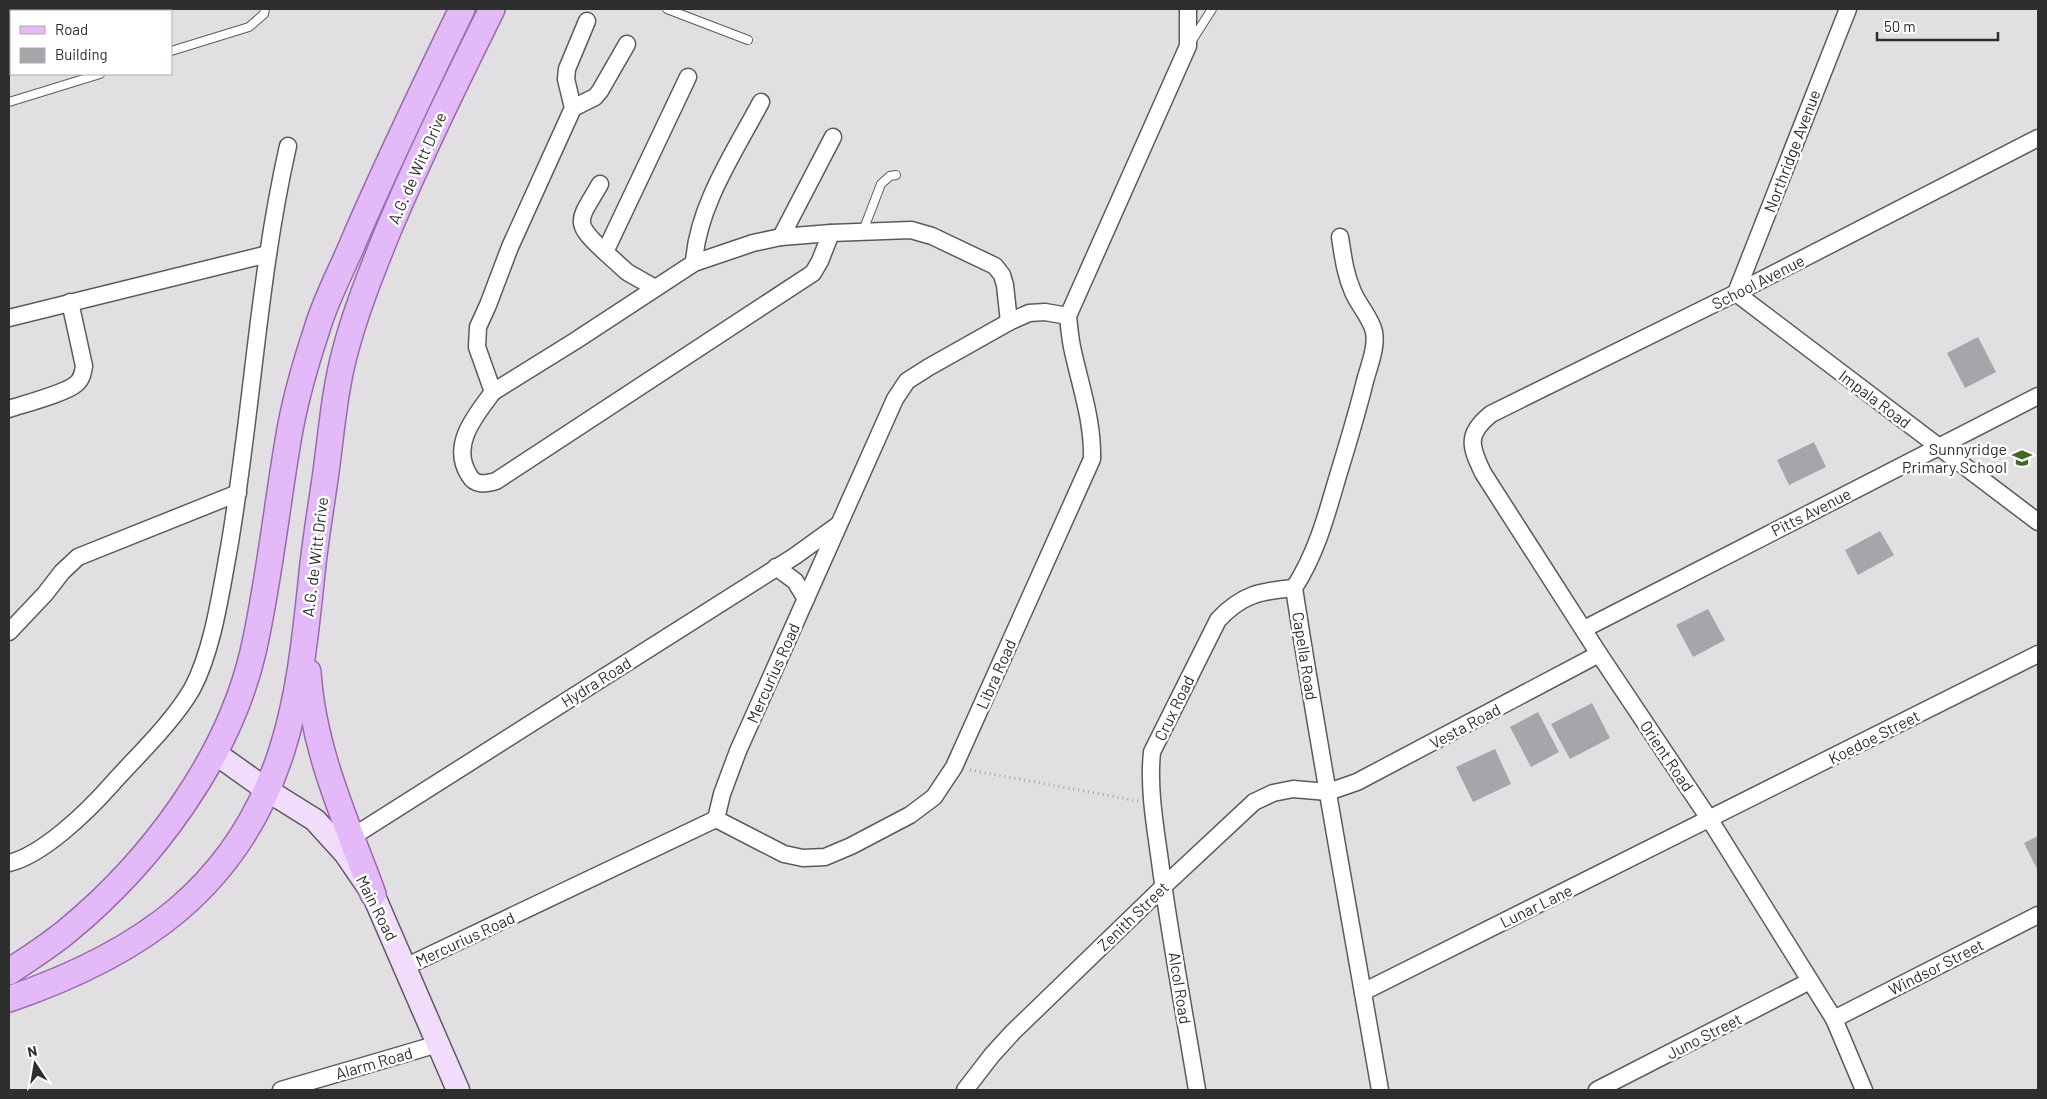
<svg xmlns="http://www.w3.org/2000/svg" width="2047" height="1099" font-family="Barlow,sans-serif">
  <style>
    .building { fill: #a7a5a9 }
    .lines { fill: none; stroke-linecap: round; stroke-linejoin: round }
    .lane-casing { stroke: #5c5a5e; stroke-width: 10 }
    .street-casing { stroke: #5c5a5e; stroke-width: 19 }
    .secondary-casing { stroke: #5c5a5e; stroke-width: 25 }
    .primary-casing { stroke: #986aae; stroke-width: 28 }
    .path { stroke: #a5a3a6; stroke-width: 3; stroke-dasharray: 1 4; stroke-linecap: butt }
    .lane { stroke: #fff; stroke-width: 8 }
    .street { stroke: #fff; stroke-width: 16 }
    .secondary { stroke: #f1dcfb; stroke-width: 22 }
    .primary { stroke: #e3b9f7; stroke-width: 25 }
    .labels { text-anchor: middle; stroke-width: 5; stroke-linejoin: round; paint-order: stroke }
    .street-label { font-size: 16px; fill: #2f2e2f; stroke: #fff }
    .poi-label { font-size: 16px; fill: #2f2e2f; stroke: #fff; text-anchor: end }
  </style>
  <rect width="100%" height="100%" fill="#e2dfe3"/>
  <g class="building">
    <polygon points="1978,337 1996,372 1965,388 1947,353"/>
    <polygon points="1814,442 1826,467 1789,485 1777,460"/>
    <polygon points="1880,531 1894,555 1858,575 1845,550"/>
    <polygon points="1708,609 1725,640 1693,657 1676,625"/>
    <polygon points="1592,703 1610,738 1570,759 1551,724"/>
    <polygon points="1538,712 1559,752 1531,767 1510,727"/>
    <polygon points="1495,749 1511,784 1473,802 1456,767"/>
    <polygon points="2038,836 2038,871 2024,843"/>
  </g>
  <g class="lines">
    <defs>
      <g id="lane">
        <polyline points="667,9 748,40"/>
        <polyline points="1191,42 1212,9"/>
        <polyline points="171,51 249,27 264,14 265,9"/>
        <polyline points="9,102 100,74"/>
        <polyline points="863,231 881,184 890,176 896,175"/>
      </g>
      <g id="street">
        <polyline points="1848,9 1736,293 2038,522"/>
        <polyline points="587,21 567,69 566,79 573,108 510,247 488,305 478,327 477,347 493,392 575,341 694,263 753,243 781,237 831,233 911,230 932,236 995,266 1002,275 1005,285 1009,322"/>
        <polyline points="573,108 595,97 600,91 627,44"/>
        <path d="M600,184C579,221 571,221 605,252"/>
        <polyline points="781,237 833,137"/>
        <path d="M1340,237C1343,256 1345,274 1353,292C1359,306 1371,318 1374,332C1377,347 1369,366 1365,381C1357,414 1347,446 1337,479C1326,517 1316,554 1294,588C1320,756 1351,923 1380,1090"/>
        <path d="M694,263C697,207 735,151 761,102"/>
        <polyline points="655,288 627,272 605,252 688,77"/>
        <polyline points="1068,316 1188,46 1188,9"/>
        <polyline points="9,318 268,254"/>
        <path d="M493,392C475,416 450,445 469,475C475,486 485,484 496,481L813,273L820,261L831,233"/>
        <path d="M9,409C24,404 66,393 76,384C82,379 83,373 84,366L70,302"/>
        <polyline points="776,567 795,581 806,599"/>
        <polyline points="1584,629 2038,396"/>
        <polyline points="9,632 45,594 62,572 78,557 238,493"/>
        <path d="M716,819L784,854L803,858L825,857L851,846L910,815L934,797L954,767L1092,459C1093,420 1080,385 1072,347C1070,337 1069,326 1068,316"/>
        <polyline points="716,819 722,794 738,751 895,399 907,381 929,367 1009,322 1029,313 1045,312 1068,316"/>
        <polyline points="352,837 795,556 838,525"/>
        <path d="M9,863C43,855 88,811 111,785C137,756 173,722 192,689C213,650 221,591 229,548C252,414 258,278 288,146"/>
        <polyline points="405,967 716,819"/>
        <polyline points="1363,992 2038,654"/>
        <polyline points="1834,1019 2038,915"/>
        <polyline points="281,1090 438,1044"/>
        <polyline points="965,1090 992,1055 1013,1032 1164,886 1254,802 1273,793 1293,789 1328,792 1357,782 1599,654"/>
        <path d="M1197,1090C1185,1016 1171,943 1161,869C1156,830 1148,791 1152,752L1218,620C1242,594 1261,591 1294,588"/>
        <polyline points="1597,1090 1810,981"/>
        <path d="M1864,1090L1834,1019L1710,820L1599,654L1483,473C1470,446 1466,434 1491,414L1736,293L2038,138"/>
      </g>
      <polyline id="secondary" points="215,753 267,790 315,820 345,853 373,894 458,1090"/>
      <g id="primary">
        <path d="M308,672C313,750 346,821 373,894"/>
        <path d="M9,972C28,959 49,946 67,931C151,862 228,759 253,652C269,582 276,511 288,441C294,403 305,365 317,329C326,298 343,268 355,238C389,160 425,85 462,9"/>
        <path d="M9,999C140,954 238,888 282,750C299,697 305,639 311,583C314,548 320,514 325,479C331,437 334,393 345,352C356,310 372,271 388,231C420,155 456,82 492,9"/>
      </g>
    </defs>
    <use href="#lane" class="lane-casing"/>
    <use href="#street" class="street-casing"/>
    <use href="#secondary" class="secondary-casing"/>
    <use href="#primary" class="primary-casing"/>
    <polyline class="path" points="970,770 1138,801"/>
    <use href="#lane" class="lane"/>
    <use href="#street" class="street"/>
    <use href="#secondary" class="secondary"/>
    <use href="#primary" class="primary"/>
  </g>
  <defs>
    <symbol id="school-bare" viewBox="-9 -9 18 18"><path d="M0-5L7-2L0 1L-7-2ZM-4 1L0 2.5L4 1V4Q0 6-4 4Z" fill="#416924" stroke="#fff" stroke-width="2.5" paint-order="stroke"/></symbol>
  </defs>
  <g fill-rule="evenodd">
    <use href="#school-bare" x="2008" y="444" width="28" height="28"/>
  </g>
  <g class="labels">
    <g class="street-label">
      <text transform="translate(1792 151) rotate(-69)" y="6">Northridge Avenue</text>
      <text transform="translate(417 168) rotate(-66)" y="6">A.G. de Witt Drive</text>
      <text transform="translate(1758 282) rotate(-27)" y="6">School Avenue</text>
      <text transform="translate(1875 399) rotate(37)" y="6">Impala Road</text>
      <text transform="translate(1811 512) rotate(-27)" y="6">Pitts Avenue</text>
      <text transform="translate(315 557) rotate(-83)" y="6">A.G. de Witt Drive</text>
      <text transform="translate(1305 656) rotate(81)" y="6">Capella Road</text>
      <text transform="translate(773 673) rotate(-66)" y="6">Mercurius Road</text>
      <text transform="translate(996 674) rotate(-66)" y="6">Libra Road</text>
      <text transform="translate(596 682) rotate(-32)" y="6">Hydra Road</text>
      <text transform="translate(1174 708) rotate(-64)" y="6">Crux Road</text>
      <text transform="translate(1465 726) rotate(-28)" y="6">Vesta Road</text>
      <text transform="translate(1874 737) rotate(-27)" y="6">Koedoe Street</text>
      <text transform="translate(1667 756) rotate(56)" y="6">Orient Road</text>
      <text transform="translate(1536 906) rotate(-26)" y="6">Lunar Lane</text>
      <text transform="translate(377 908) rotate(63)" y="6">Main Road</text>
      <text transform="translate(1133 916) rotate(-44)" y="6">Zenith Street</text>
      <text transform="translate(465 939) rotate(-25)" y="6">Mercurius Road</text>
      <text transform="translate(1936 967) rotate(-27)" y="6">Windsor Street</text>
      <text transform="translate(1180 988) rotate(81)" y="6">Alcol Road</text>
      <text transform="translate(1704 1036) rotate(-27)" y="6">Juno Street</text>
      <text transform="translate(374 1063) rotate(-16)" y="6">Alarm Road</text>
    </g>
    <g class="poi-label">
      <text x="2007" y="455">Sunnyridge<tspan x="2007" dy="18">Primary School</tspan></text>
    </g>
  </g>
  <rect width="2047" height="1099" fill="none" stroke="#2f2e2f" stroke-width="20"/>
  <rect x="10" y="10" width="162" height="65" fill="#ffffff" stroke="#acabac"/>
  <rect x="20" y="26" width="25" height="8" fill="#e3b9f7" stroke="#acabac"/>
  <text x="55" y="35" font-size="15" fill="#2f2e2f">Road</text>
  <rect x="20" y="48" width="25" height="15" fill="#a7a5a9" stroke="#acabac"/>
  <text x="55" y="60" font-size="15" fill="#2f2e2f">Building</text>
  <g transform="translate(35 1064) rotate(348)" stroke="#ffffff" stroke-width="4" paint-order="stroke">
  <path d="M0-4L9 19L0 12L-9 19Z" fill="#2f2e2f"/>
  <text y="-8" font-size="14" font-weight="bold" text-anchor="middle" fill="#2f2e2f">N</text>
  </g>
  <path d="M1877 32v8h121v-8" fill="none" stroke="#2f2e2f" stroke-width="2.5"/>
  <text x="1884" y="32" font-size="15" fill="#2f2e2f" stroke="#ffffff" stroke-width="4" paint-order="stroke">50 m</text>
</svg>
